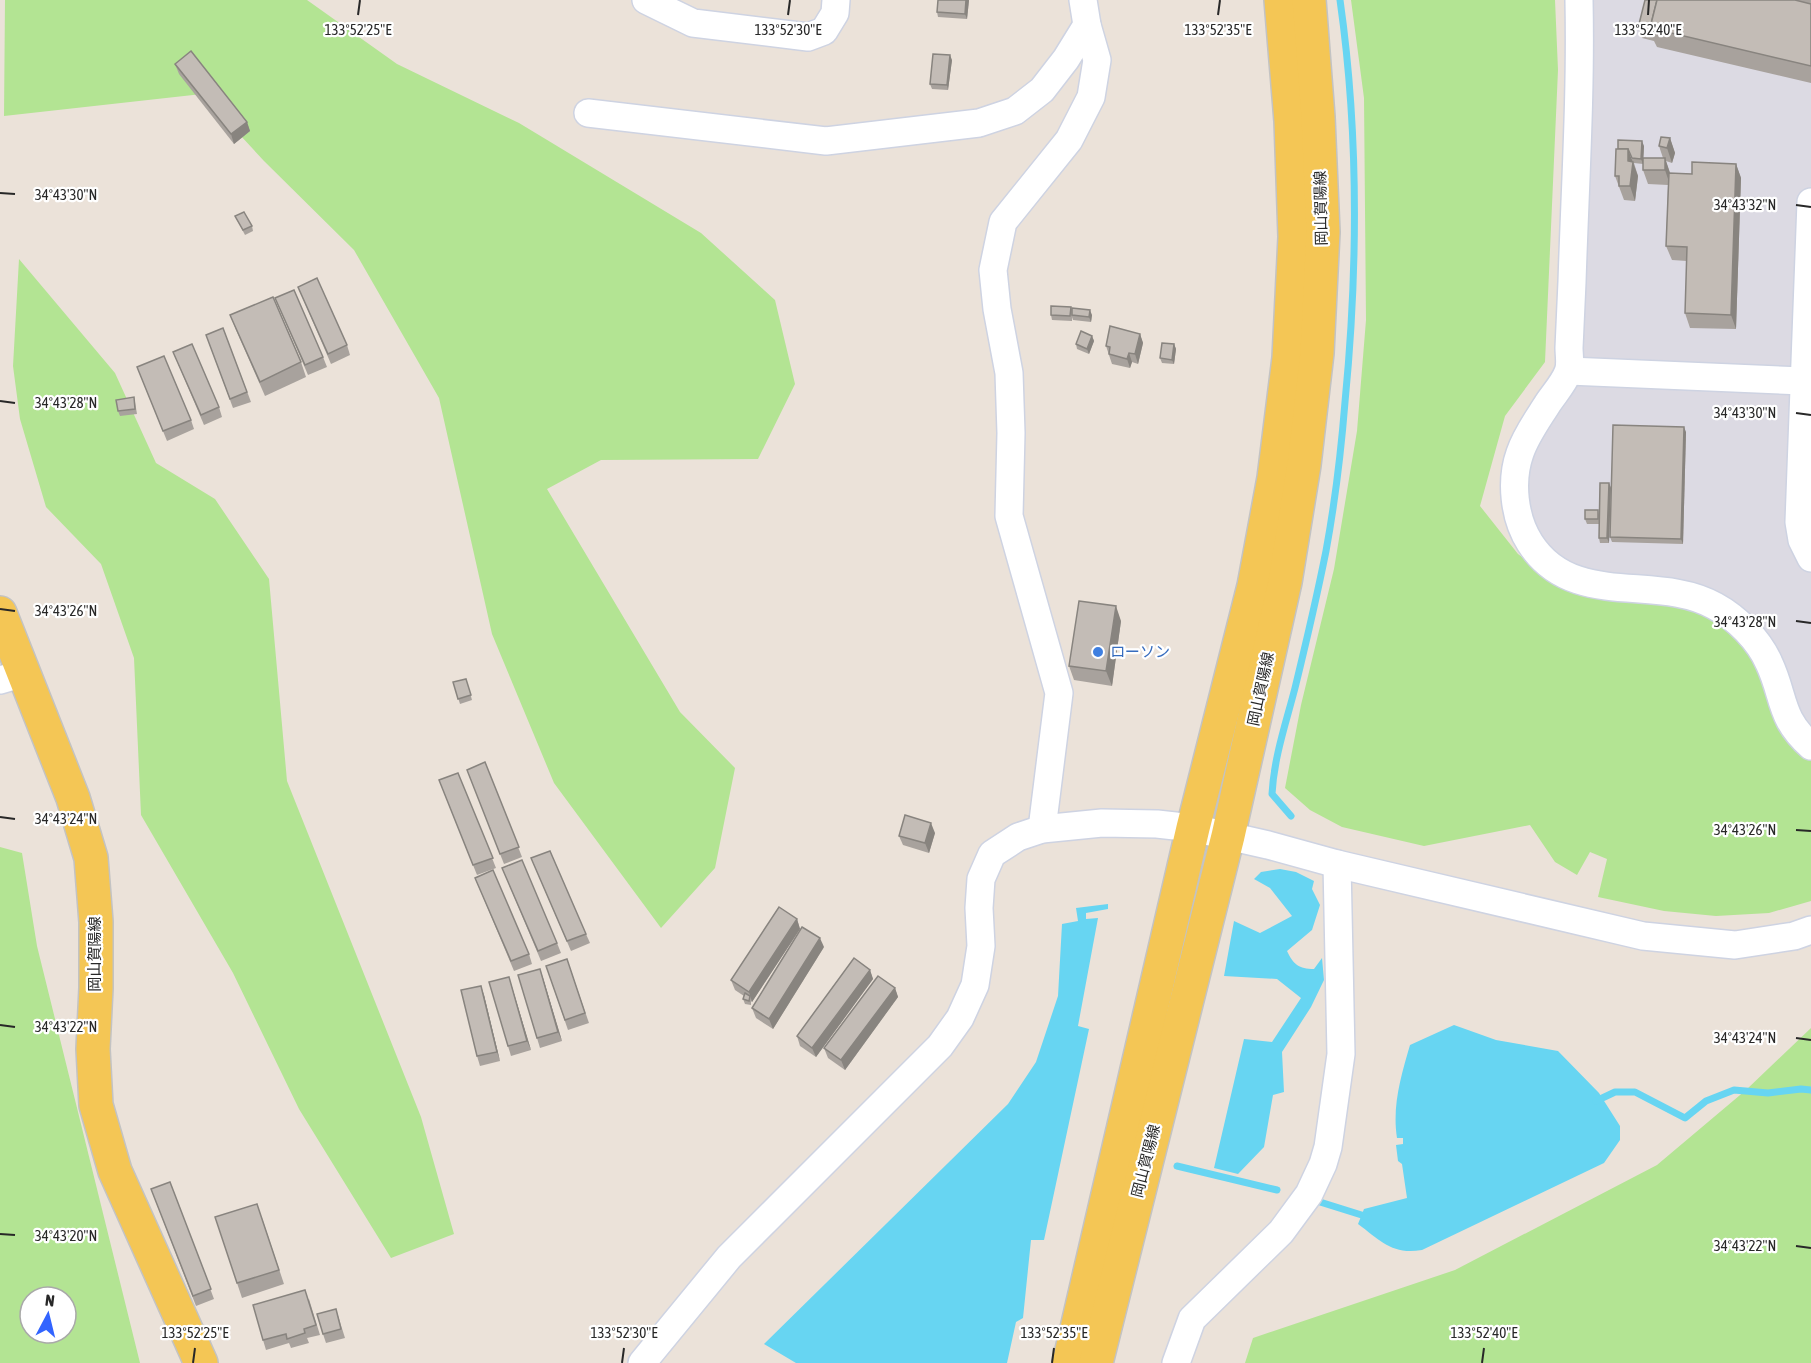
<svg xmlns="http://www.w3.org/2000/svg" width="1811" height="1363" font-family="'Asap Condensed','Noto Sans JP',sans-serif">
  <style>
    .industrial { fill: #dcdae3 }
    .green { fill: #b3e493; fill-rule: evenodd }
    .water { fill: #67d5f2 }
    .lines { fill: none; stroke-linecap: round; stroke-linejoin: round }
    .stream { stroke: #67d5f2; stroke-width: 7 }
    .minor-casing { stroke: #ced3e2; stroke-width: 30 }
    .major-casing { stroke: #c3c3c3; stroke-width: 36 }
    .minor { stroke: #fff; stroke-width: 27 }
    .major { stroke: #f4c655; stroke-width: 33 }
    .wall { fill: #a8a29d }
    .shaded-wall { fill: #88847f }
    .building { fill: #c3bcb6; stroke: #88847f; stroke-width: 1.5 }
    .ticks { fill: none; stroke: #282828; stroke-width: 2 }
    .shop-dot { fill: #3f7fe0; stroke: #fff; stroke-width: 2 }
    .labels { text-anchor: middle; stroke-width: 4.5; stroke-linejoin: round; paint-order: stroke }
    .street-label { font-size: 15px; fill: #282828; stroke: #fff }
    .shop-label { font-size: 15px; fill: #366cbe; stroke: #fff; text-anchor: start }
    .ticks-label { font-size: 15px; text-anchor: middle; fill: #282828; stroke: #fff; stroke-width: 4.5; stroke-linejoin: round; paint-order: stroke }
  </style>
  <rect width="100%" height="100%" fill="#ebe2d9"/>
  <polygon class="industrial" points="1592,0 1811,0 1811,729 1802,723 1765,635 1584,573 1559,561 1541,542 1527,508 1530,456 1573,385"/>
  <g class="green">
    <polygon points="5,0 307,0 397,64 519,123 701,233 775,300 795,384 758,459 601,460 547,489 680,712 735,768 715,868 661,928 554,783 492,634 439,398 354,250 264,161 202,94 4,116"/>
    <polygon points="1351,0 1555,0 1558,70 1545,362 1505,416 1480,506 1518,554 1565,589 1690,608 1729,629 1756,665 1778,726 1804,756 1811,759 1811,901 1769,913 1716,916 1664,911 1598,897 1607,859 1590,852 1577,875 1555,862 1530,825 1424,846 1342,827 1310,810 1285,788 1301,705 1334,569 1357,431 1366,320 1364,98"/>
    <polygon points="19,259 115,373 156,463 215,499 269,579 287,781 421,1117 454,1234 391,1258 299,1109 233,973 141,815 134,658 101,564 46,507 20,419 13,366"/>
    <path d="M0,847L22,853L37,946L140,1363H0ZM30,1297H66V1333H30Z"/>
    <polygon points="1811,1028 1811,1363 1245,1363 1253,1338 1455,1270 1657,1165 1746,1090"/>
  </g>
  <g class="water">
    <path d="M1280,869L1296,872L1314,881L1312,889L1320,905L1312,930L1287,951C1293,964 1299,969 1314,969L1322,958L1324,980L1311,1007L1282,1052L1284,1092L1273,1095L1264,1147L1238,1174L1214,1168L1244,1039L1272,1042L1301,998L1277,979L1224,976L1234,921L1260,933L1292,916L1270,888L1254,879L1261,872Z"/>
    <polygon points="1108,904 1108,909 1086,913 1086,919 1098,918 1078,1026 1089,1029 1044,1240 1031,1240 1023,1318 1016,1322 1007,1363 796,1363 764,1344 1008,1104 1036,1062 1058,996 1062,924 1078,921 1076,908"/>
    <path d="M1454,1025L1496,1040L1558,1051L1599,1093L1620,1126V1140L1604,1163L1422,1250C1392,1255 1381,1241 1358,1224L1364,1209L1407,1198L1402,1164L1398,1161L1396,1145L1403,1144V1138H1397C1392,1106 1401,1076 1410,1045Z"/>
  </g>
  <g class="lines">
    <g class="stream">
      <path d="M1291,816L1272,794C1274,757 1286,723 1295,688C1306,643 1317,596 1326,551C1335,502 1341,452 1345,402C1358,268 1359,134 1340,0"/>
      <polyline points="1596,1101 1615,1092 1635,1092 1685,1118 1706,1101 1734,1090 1768,1093 1801,1089 1811,1090"/>
      <polyline points="1177,1166 1277,1190"/>
      <polyline points="1320,1202 1368,1217"/>
    </g>
    <defs>
      <g id="minor">
        <polyline points="646,0 693,23 808,37 824,31 835,13 836,0"/>
        <path d="M1579,0C1581,94 1575,188 1572,282C1571,304 1570,326 1569,348C1569,355 1571,365 1568,372C1564,383 1554,394 1548,403C1538,419 1526,435 1520,453C1510,481 1514,518 1530,543C1573,610 1657,573 1715,606C1737,618 1759,640 1769,663C1785,697 1779,718 1811,746"/>
        <polyline points="588,113 826,141 979,123 1015,111 1042,90 1066,59 1087,25"/>
        <polyline points="1811,202 1799,522 1802,540 1811,558"/>
        <polyline points="1569,371 1803,381"/>
        <polyline points="0,680 24,673"/>
        <polyline points="1042,829 1059,693 1009,516 1011,433 1009,373 997,309 993,270 1003,222 1069,140 1091,97 1097,60 1087,25 1083,0"/>
        <polyline points="642,1363 729,1257 940,1046 960,1018 975,985 981,946 979,908 981,879 992,854 1018,837 1042,829 1102,823 1157,824 1193,828 1268,845 1337,864 1643,936 1735,945 1794,936 1811,930"/>
        <polyline points="1176,1363 1192,1319 1281,1232 1309,1194 1323,1164 1328,1147 1341,1054 1337,864"/>
      </g>
      <g id="major">
        <polyline points="0,613 73,798 91,858 96,922 96,988 93,1049 96,1105 115,1171 201,1363"/>
        <polyline points="1069,1363 1193,828 1254,586 1274,478 1289,358 1295,237 1291,121 1281,0"/>
        <polyline points="1096,1363 1228,836 1285,582 1304,465 1317,353 1323,232 1318,117 1309,0"/>
      </g>
    </defs>
    <use href="#minor" class="minor-casing"/>
    <use href="#major" class="major-casing"/>
    <use href="#minor" class="minor"/>
    <use href="#major" class="major"/>
  </g>
  <g class="wall">
    <polygon points="969,0 967,19 938,17 937,12"/>
    <polygon points="1645,0 1811,0 1811,83 1657,47 1654,41 1642,38 1638,28"/>
    <polygon points="952,60 948,90 932,89 930,84"/>
    <polygon points="175,64 247,122 250,131 234,144 179,74"/>
    <polygon points="1670,138 1675,153 1672,163 1666,161 1670,173 1692,174 1736,164 1741,178 1736,329 1690,328 1685,313 1687,261 1672,260 1666,246 1668,185 1648,184 1643,170 1663,158 1659,146"/>
    <polygon points="1644,146 1643,164 1634,163 1638,176 1635,201 1624,200 1615,176"/>
    <polygon points="235,216 252,226 253,231 245,235"/>
    <polygon points="298,287 347,345 350,355 331,364"/>
    <polygon points="275,298 323,357 327,367 308,375"/>
    <polygon points="1071,307 1072,310 1092,315 1091,322 1073,320 1072,317 1072,321 1052,320 1051,315"/>
    <polygon points="230,315 301,362 306,377 265,396 236,330"/>
    <polygon points="223,328 251,402 233,408 206,335"/>
    <polygon points="1140,334 1143,343 1138,364 1132,362 1130,368 1112,364 1106,346"/>
    <polygon points="1092,336 1094,341 1089,354 1077,349 1076,344"/>
    <polygon points="1174,344 1176,349 1174,364 1162,363 1160,358"/>
    <polygon points="173,352 219,407 222,417 204,425"/>
    <polygon points="137,367 191,420 194,429 167,441"/>
    <polygon points="134,397 135,402 137,414 120,416 118,411"/>
    <polygon points="1686,432 1683,544 1612,542 1610,537"/>
    <polygon points="1609,483 1611,488 1609,543 1600,543 1599,538 1599,524 1587,524 1585,519 1598,510 1599,515"/>
    <polygon points="1121,621 1112,686 1074,680 1069,666"/>
    <polygon points="466,679 472,700 460,704 453,682"/>
    <polygon points="485,762 522,857 504,864 467,770"/>
    <polygon points="458,773 496,868 477,875 439,780"/>
    <polygon points="935,833 929,853 903,845 899,836"/>
    <polygon points="531,858 586,934 590,943 571,951"/>
    <polygon points="502,868 557,943 561,953 541,961"/>
    <polygon points="475,878 529,954 532,964 514,971"/>
    <polygon points="797,919 800,929 752,1002 751,1001 751,1005 745,1004 743,999 744,996 735,990 731,980"/>
    <polygon points="824,947 773,1029 756,1018 752,1008"/>
    <polygon points="567,959 589,1023 568,1030 546,966"/>
    <polygon points="870,970 873,979 816,1057 800,1046 797,1036"/>
    <polygon points="543,978 562,1041 540,1048 537,1038"/>
    <polygon points="512,987 531,1050 511,1056 508,1046"/>
    <polygon points="895,988 898,997 845,1070 828,1058 824,1048"/>
    <polygon points="484,995 500,1061 480,1066 477,1056"/>
    <polygon points="170,1182 214,1299 196,1306 151,1189"/>
    <polygon points="262,1218 284,1284 242,1298 237,1283"/>
    <polygon points="309,1299 320,1335 307,1338 309,1343 291,1348 289,1343 266,1350 263,1340"/>
    <polygon points="336,1309 345,1338 326,1343 323,1334"/>
  </g>
  <g class="shaded-wall">
    <polygon points="966,0 969,0 967,19 965,14"/>
    <polygon points="950,55 952,60 948,90 947,85"/>
    <polygon points="247,122 250,131 234,144 231,134"/>
    <polygon points="1670,138 1675,153 1672,163 1667,148"/>
    <polygon points="1642,141 1644,146 1643,164 1641,159"/>
    <polygon points="1628,149 1638,176 1635,201 1630,186 1628,161"/>
    <polygon points="1665,158 1670,173 1670,185 1665,170"/>
    <polygon points="1736,164 1741,178 1736,329 1731,315"/>
    <polygon points="1090,310 1092,315 1091,322 1089,317"/>
    <polygon points="1140,334 1143,343 1138,364 1135,354"/>
    <polygon points="1092,336 1094,341 1089,354 1087,349"/>
    <polygon points="1174,344 1176,349 1174,364 1172,360"/>
    <polygon points="1129,353 1132,362 1130,368 1127,359"/>
    <polygon points="1684,427 1686,432 1683,544 1681,539"/>
    <polygon points="1609,483 1611,488 1609,543 1607,538"/>
    <polygon points="1116,606 1121,621 1112,686 1106,671"/>
    <polygon points="931,823 935,833 929,853 925,843"/>
    <polygon points="797,919 800,929 752,1002 749,992"/>
    <polygon points="820,938 824,947 773,1029 769,1019"/>
    <polygon points="540,969 543,978 562,1041 558,1032"/>
    <polygon points="870,970 873,979 816,1057 812,1048"/>
    <polygon points="509,977 512,987 531,1050 527,1041"/>
    <polygon points="481,986 484,995 500,1061 497,1052"/>
    <polygon points="895,988 898,997 845,1070 841,1060"/>
  </g>
  <g class="building">
    <polygon points="938,0 966,0 965,14 937,12"/>
    <polygon points="1645,0 1657,0 1650,28 1651,31 1638,28"/>
    <polygon points="1657,0 1795,0 1811,4 1811,66 1650,28"/>
    <polygon points="191,51 247,122 231,134 175,64"/>
    <polygon points="933,54 950,55 947,85 930,84"/>
    <polygon points="1661,137 1670,138 1667,148 1659,146"/>
    <polygon points="1618,140 1642,141 1641,159 1632,158 1628,149 1618,149"/>
    <polygon points="1616,149 1628,149 1628,161 1633,162 1630,186 1619,186 1619,176 1615,176"/>
    <rect x="1643" y="158" width="22" height="12"/>
    <polygon points="1692,162 1736,164 1731,315 1685,313 1687,247 1666,246 1669,173 1692,174"/>
    <polygon points="244,212 252,226 243,230 235,216"/>
    <polygon points="317,278 347,345 328,354 298,287"/>
    <polygon points="294,290 323,357 305,365 275,298"/>
    <polygon points="273,297 301,362 260,382 230,315"/>
    <polygon points="1051,306 1071,307 1070,316 1051,315"/>
    <polygon points="1072,308 1090,310 1089,317 1072,315"/>
    <polygon points="1110,326 1140,334 1135,354 1129,353 1127,359 1109,354 1110,347 1106,346"/>
    <polygon points="223,328 247,392 230,399 206,335"/>
    <polygon points="1081,331 1092,336 1087,349 1076,344"/>
    <polygon points="1162,343 1174,344 1172,360 1160,358"/>
    <polygon points="192,344 219,407 201,415 173,352"/>
    <polygon points="164,356 191,420 163,431 137,367"/>
    <polygon points="134,397 135,409 118,411 116,400"/>
    <polygon points="1613,425 1684,427 1681,539 1610,537"/>
    <polygon points="1600,483 1609,483 1607,538 1599,538"/>
    <rect x="1585" y="510" width="13" height="9"/>
    <polygon points="1079,601 1116,606 1106,671 1069,666"/>
    <polygon points="466,679 471,695 458,699 453,682"/>
    <polygon points="485,762 519,847 500,854 467,770"/>
    <polygon points="458,773 493,858 473,865 439,780"/>
    <polygon points="905,815 931,823 925,843 899,836"/>
    <polygon points="550,851 586,934 567,941 531,858"/>
    <polygon points="522,860 557,943 538,951 502,868"/>
    <polygon points="493,870 529,954 511,961 475,878"/>
    <polygon points="779,907 797,919 749,992 731,980"/>
    <polygon points="802,927 820,938 769,1019 752,1008"/>
    <polygon points="854,958 870,970 812,1048 797,1036"/>
    <polygon points="567,959 585,1013 565,1020 546,966"/>
    <polygon points="540,969 558,1032 537,1038 518,975"/>
    <polygon points="878,976 895,988 841,1060 824,1048"/>
    <polygon points="509,977 527,1041 508,1046 489,982"/>
    <polygon points="481,986 497,1052 477,1056 461,990"/>
    <polygon points="745,993 750,996 749,1001 743,999"/>
    <polygon points="170,1182 211,1289 193,1296 151,1189"/>
    <polygon points="257,1204 279,1270 237,1283 215,1217"/>
    <polygon points="305,1290 316,1325 304,1329 305,1333 287,1339 286,1334 263,1340 253,1305"/>
    <polygon points="336,1309 341,1329 323,1334 317,1314"/>
  </g>
  <path class="ticks" d="M358,15L360,0M788,15L790,0M1218,15L1220,0M1648,15L1649,0M0,193L15,194M1796,205L1811,207M0,401L15,403M1796,413L1811,415M0,609L15,611M1796,621L1811,623M0,817L15,819M1796,830L1811,831M0,1025L15,1027M1796,1038L1811,1040M0,1234L15,1235M1796,1246L1811,1248M193,1363L195,1348M622,1363L624,1348M1052,1363L1054,1348M1482,1363L1484,1348"/>
  <circle class="shop-dot" cx="1098" cy="652" r="6"/>
  <g class="labels">
    <g class="street-label">
      <text transform="translate(1321 208) rotate(-91)" y="5">岡山賀陽線</text>
      <text transform="translate(1261 689) rotate(-78)" y="5">岡山賀陽線</text>
      <text transform="translate(95 954) rotate(-90)" y="5">岡山賀陽線</text>
      <text transform="translate(1146 1161) rotate(-76)" y="5">岡山賀陽線</text>
    </g>
    <g class="shop-label">
      <text x="1110" y="657">ローソン</text>
    </g>
  </g>
  <g class="ticks-label">
    <text x="358" y="35">133°52'25"E</text>
    <text x="788" y="35">133°52'30"E</text>
    <text x="1218" y="35">133°52'35"E</text>
    <text x="1648" y="35">133°52'40"E</text>
    <text x="66" y="200">34°43'30"N</text>
    <text x="1745" y="210">34°43'32"N</text>
    <text x="66" y="408">34°43'28"N</text>
    <text x="1745" y="418">34°43'30"N</text>
    <text x="66" y="616">34°43'26"N</text>
    <text x="1745" y="627">34°43'28"N</text>
    <text x="66" y="824">34°43'24"N</text>
    <text x="1745" y="835">34°43'26"N</text>
    <text x="66" y="1032">34°43'22"N</text>
    <text x="1745" y="1043">34°43'24"N</text>
    <text x="66" y="1241">34°43'20"N</text>
    <text x="1745" y="1251">34°43'22"N</text>
    <text x="195" y="1338">133°52'25"E</text>
    <text x="624" y="1338">133°52'30"E</text>
    <text x="1054" y="1338">133°52'35"E</text>
    <text x="1484" y="1338">133°52'40"E</text>
  </g>
  <g transform="translate(48 1315) rotate(7)"><circle r="28" fill="#ffffff" stroke="#a9a9a9" stroke-width="1.5"/>
  <path d="M0-4.5L10 22L0 15L-10 22Z" fill="#3264ff"/>
  <text y="-9" font-size="16" font-weight="bold" text-anchor="middle" fill="#282828">N</text>
  </g>
</svg>
